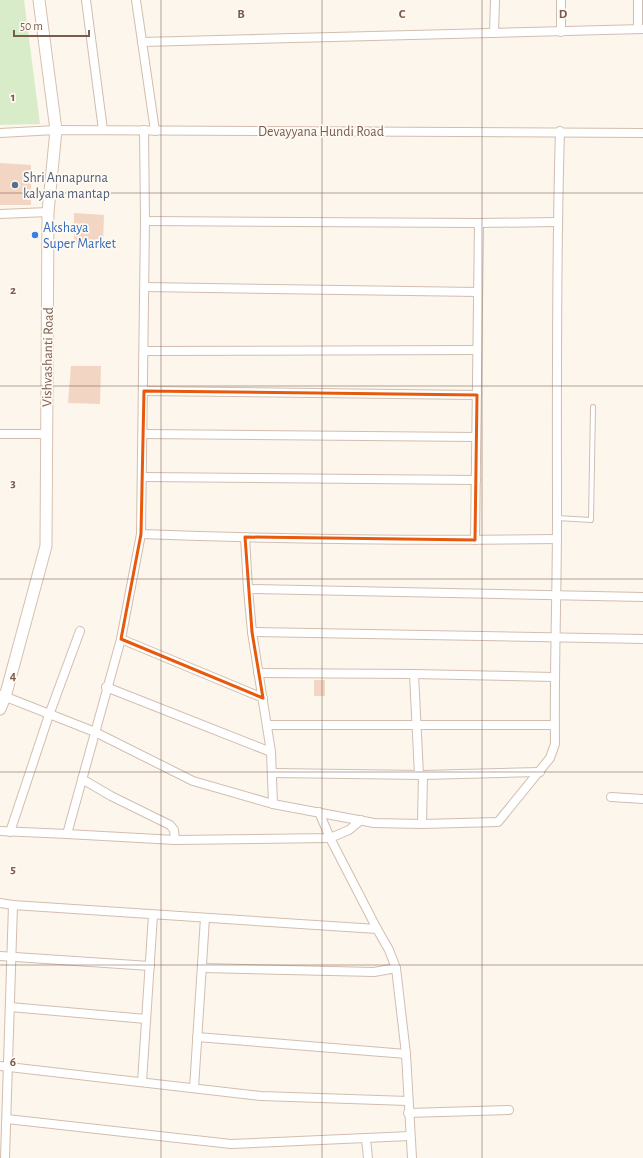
<svg xmlns="http://www.w3.org/2000/svg" width="643" height="1158" font-family="'Alegreya Sans',sans-serif">
  <style>
    .green { fill: #d8ecc9 }
    .building { fill: #f3d5c3 }
    .lines { fill: none; stroke-linecap: round; stroke-linejoin: round }
    .lane-casing { stroke: #d1beb0; stroke-width: 6 }
    .street-casing { stroke: #d1beb0; stroke-width: 10 }
    .secondary-casing { stroke: #d6c0b0; stroke-width: 13 }
    .lane { stroke: #fff; stroke-width: 4 }
    .street { stroke: #fff; stroke-width: 8 }
    .secondary { stroke: #fff; stroke-width: 11 }
    .marked { fill: none; stroke: #e8590c; stroke-width: 3; stroke-linejoin: round }
    .grid { fill: none; stroke: #7a5c4d; stroke-width: 1; stroke-opacity: 0.55 }
    .service-dot { fill: #5c6f8a; stroke: #fffaf3; stroke-width: 1.5 }
    .shop-dot { fill: #3f7fe0; stroke: #fffaf3; stroke-width: 1.5 }
    .labels { text-anchor: middle; stroke-width: 3.5; stroke-linejoin: round; paint-order: stroke }
    .street-label { font-size: 14px; fill: #7a5c4d; stroke: #fffaf3 }
    .service-label { font-size: 14px; fill: #4e5e75; stroke: #fffaf3; text-anchor: start }
    .shop-label { font-size: 14px; fill: #366cbe; stroke: #fffaf3; text-anchor: start }
    .grid-label { font-size: 13px; text-anchor: middle; font-weight: bold; fill: #7a5c4d; stroke: #fffaf3; stroke-width: 3.5; stroke-linejoin: round; paint-order: stroke }
  </style>
  <rect width="100%" height="100%" fill="#fdf6ec"/>
  <polygon class="green" points="0,0 24,0 40,124 0,125"/>
  <g class="building">
    <polygon points="0,163 31,165 31,205 0,205"/>
    <polygon points="74,213 104,215 103,243 74,243"/>
    <polygon points="71,366 101,366 100,404 68,403"/>
    <rect x="314" y="680" width="11" height="16"/>
  </g>
  <g class="lines">
    <defs>
      <polyline id="lane" points="557,518 591,520 593,407"/>
      <g id="street">
        <polyline points="86,0 103,130"/>
        <polyline points="136,0 155,131"/>
        <polyline points="638,0 638,29"/>
        <polyline points="561,32 561,0"/>
        <polyline points="494,33 495,0"/>
        <polyline points="142,42 643,29"/>
        <polyline points="0,133 56,130 643,133"/>
        <polyline points="0,214 48,212"/>
        <polyline points="145,221 479,223 557,222"/>
        <polyline points="145,287 478,292"/>
        <polyline points="144,351 477,350"/>
        <polyline points="144,391 477,395"/>
        <polyline points="0,434 46,434"/>
        <polyline points="143,434 476,437"/>
        <polyline points="143,477 476,480"/>
        <path d="M141,534C280,539 418,541 557,539"/>
        <polyline points="245,537 248,589 252,632 271,752 273,804"/>
        <polyline points="475,540 479,223"/>
        <polyline points="248,589 643,597"/>
        <polyline points="252,632 643,639"/>
        <polyline points="121,639 263,698"/>
        <polyline points="258,673 414,674 554,677"/>
        <polyline points="414,674 419,775"/>
        <polyline points="106,687 271,752"/>
        <path d="M1,695L95,732L193,781L273,804L374,823L422,824L498,822L550,758L555,744C554,669 557,594 557,519C557,390 556,261 560,131"/>
        <polyline points="268,725 554,725"/>
        <polyline points="273,773 423,775 540,772"/>
        <polyline points="82,779 111,796 170,825 174,830 175,840"/>
        <polyline points="611,797 643,799"/>
        <polyline points="319,812 330,838 377,929 389,950 396,968 406,1054 412,1158"/>
        <polyline points="422,824 423,775"/>
        <polyline points="0,831 67,834 175,840 330,838 349,830 361,820"/>
        <polyline points="10,832 49,715 80,631"/>
        <polyline points="67,834 121,639 141,534 145,221 144,130"/>
        <polyline points="0,903 13,905 377,929"/>
        <polyline points="0,956 150,966"/>
        <polyline points="202,968 374,972 396,968"/>
        <polyline points="10,1007 146,1019"/>
        <polyline points="197,1037 406,1054"/>
        <polyline points="0,1066 261,1096 408,1101"/>
        <polyline points="142,1082 153,915"/>
        <polyline points="194,1088 205,918"/>
        <polyline points="408,1113 509,1110"/>
        <polyline points="7,1119 231,1144 410,1136"/>
        <polyline points="366,1139 368,1158"/>
        <polyline points="5,1158 13,905"/>
      </g>
      <polyline id="secondary" points="0,709 5,697 46,546 48,212 56,130 39,0"/>
    </defs>
    <use href="#lane" class="lane-casing"/>
    <use href="#street" class="street-casing"/>
    <use href="#secondary" class="secondary-casing"/>
    <use href="#lane" class="lane"/>
    <use href="#street" class="street"/>
    <use href="#secondary" class="secondary"/>
  </g>
  <path class="marked" d="M144,391L477,395L475,540L245,537L252,632L263,698L121,639L141,534Z"/>
  <path class="grid" d="M161,0V1158M322,0V1158M482,0V1158M0,193H643M0,386H643M0,579H643M0,772H643M0,965H643"/>
  <circle class="service-dot" cx="15" cy="185" r="4"/>
  <circle class="shop-dot" cx="35" cy="235" r="4"/>
  <g class="labels">
    <g class="street-label">
      <text x="321" y="136">Devayyana Hundi Road</text>
      <text transform="translate(47 357) rotate(-89)" y="5">Vishvashanti Road</text>
    </g>
    <g class="service-label">
      <text x="23" y="182">Shri Annapurna<tspan x="23" dy="16">kalyana mantap</tspan></text>
    </g>
    <g class="shop-label">
      <text x="43" y="232">Akshaya<tspan x="43" dy="16">Super Market</tspan></text>
    </g>
  </g>
  <g class="grid-label">
    <text x="241" y="18">B</text>
    <text x="402" y="18">C</text>
    <text x="563" y="18">D</text>
    <text x="13" y="101">1</text>
    <text x="13" y="294">2</text>
    <text x="13" y="487">3</text>
    <text x="13" y="680">4</text>
    <text x="13" y="873">5</text>
    <text x="13" y="1066">6</text>
  </g>
  <path d="M14 30v6h75v-6" fill="none" stroke="#7a5c4d" stroke-width="2"/>
  <text x="20" y="30" font-size="12" fill="#7a5c4d" stroke="#fffaf3" stroke-width="3" paint-order="stroke">50 m</text>
</svg>
